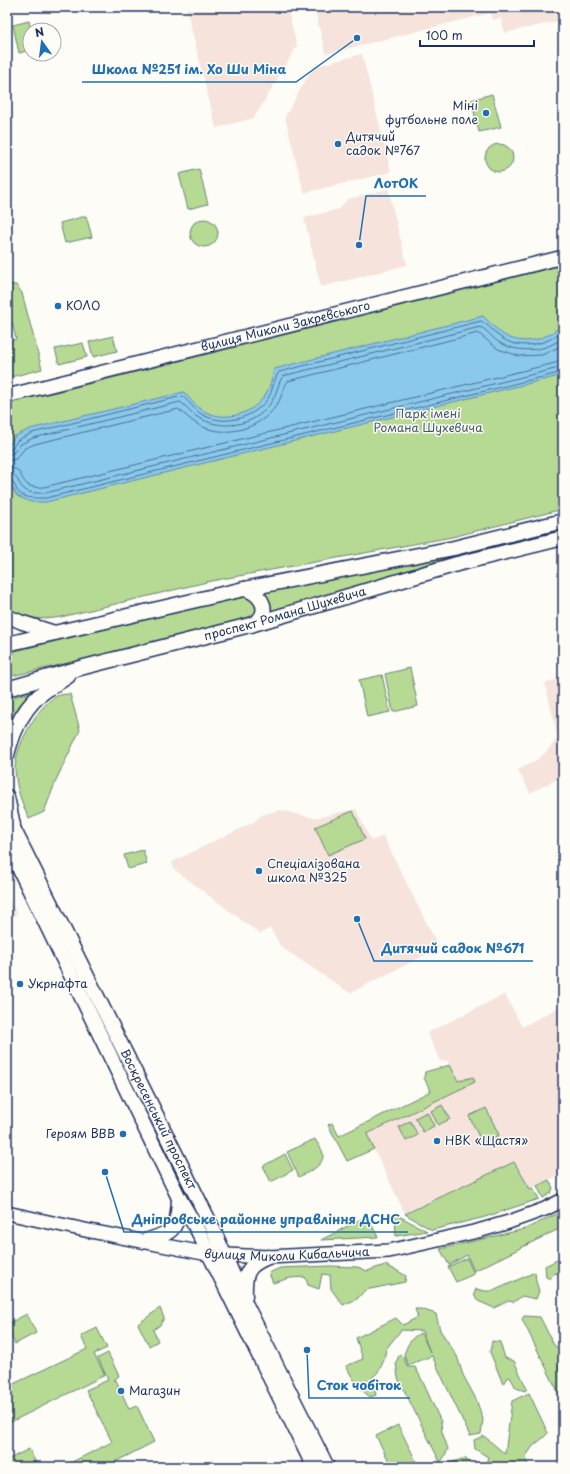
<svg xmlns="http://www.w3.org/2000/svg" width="570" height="1474" font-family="'Playpen Sans',sans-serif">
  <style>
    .built { fill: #f5e3dc }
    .green { fill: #b6d993; stroke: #688478 }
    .water { fill: #8bc9eb; stroke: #5e8bb3 }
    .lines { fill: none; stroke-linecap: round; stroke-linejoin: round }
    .shore { stroke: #486d96; stroke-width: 1 }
    .secondary-casing { stroke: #1b2f5e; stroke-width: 16 }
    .primary-casing { stroke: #1b2f5e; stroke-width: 17 }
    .secondary { stroke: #fdfcf7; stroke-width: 13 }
    .primary { stroke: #fdfcf7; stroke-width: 14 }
    .poi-dot { fill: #1f6fb2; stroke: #fdfcf7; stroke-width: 1.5 }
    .labels { text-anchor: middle; stroke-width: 3; stroke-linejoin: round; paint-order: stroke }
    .poi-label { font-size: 12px; fill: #1b2f5e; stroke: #fdfcf7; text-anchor: start }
    .street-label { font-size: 12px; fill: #1b2f5e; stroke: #fdfcf7 }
    .park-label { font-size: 12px; fill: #425a6b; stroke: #fdfcf7 }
    .leader { fill: none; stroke: #1f6fb2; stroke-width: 1.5 }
    .callout-dot { fill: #1f6fb2; stroke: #fdfcf7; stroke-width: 1.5 }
    .callout-label { font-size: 13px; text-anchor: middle; font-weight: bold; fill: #1f6fb2; stroke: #fdfcf7; stroke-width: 3; stroke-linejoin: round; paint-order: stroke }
  </style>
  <rect width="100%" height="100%" fill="#fdfcf7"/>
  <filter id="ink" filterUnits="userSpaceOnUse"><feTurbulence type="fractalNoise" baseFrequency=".025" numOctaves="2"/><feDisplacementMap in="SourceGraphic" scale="8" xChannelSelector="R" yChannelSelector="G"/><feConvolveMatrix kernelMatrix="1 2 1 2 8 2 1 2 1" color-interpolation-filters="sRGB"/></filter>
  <g filter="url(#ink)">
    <g class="built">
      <polygon points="186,7 287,7 297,46 254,118 216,128"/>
      <polygon points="314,7 563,7 563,20 505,33 501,18 492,20 490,13 326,54"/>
      <polygon points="362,54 391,172 304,193 285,117 313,67"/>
      <polygon points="388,189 407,265 321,287 304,218 339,209 348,199"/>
      <polygon points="563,678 563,776 530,793 518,770 537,760 546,752 558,738 545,683"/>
      <polygon points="356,809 371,841 383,836 439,948 350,993 281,947 270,928 260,934 174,869 172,862 254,822 261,815 280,810 314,818"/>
      <polygon points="7,895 17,914 7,919"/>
      <polygon points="505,994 522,1027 563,1005 563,1173 530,1189 514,1162 405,1214 367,1134 475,1082 473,1077 458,1081 447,1060 441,1062 427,1033"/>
    </g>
    <g class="green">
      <polygon points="29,21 31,30 30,30 30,50 19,53 13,25"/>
      <polygon points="492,94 501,127 479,132 471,100"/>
      <circle cx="499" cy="158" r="14"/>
      <polygon points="199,169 208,204 188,209 179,174"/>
      <polygon points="86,216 92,237 65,243 60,223"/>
      <circle cx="204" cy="233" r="14"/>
      <path d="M563,265V509L452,537L211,581L61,617C38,621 29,618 7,609V403L56,392Z"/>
      <polygon points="7,284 16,285 22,293 42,369 7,378 7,342 16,339 10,315 7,315"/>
      <polygon points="113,336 117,351 93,357 89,342"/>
      <polygon points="83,343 87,357 59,364 55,349"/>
      <polygon points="450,557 269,614 269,601 262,590"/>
      <path d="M246,595L256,602C257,610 257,614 250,619L105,655L7,677V653Z"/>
      <polygon points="410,668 418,706 393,712 385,674"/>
      <polygon points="382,675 390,712 367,717 359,680"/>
      <polygon points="34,691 7,733 7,699"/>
      <path d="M70,694L80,730L57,778L44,812L29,819C21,801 16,788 15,769C15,748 36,708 55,697C58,695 65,694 70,694Z"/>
      <polygon points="353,811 365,839 328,855 315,827"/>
      <polygon points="143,850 147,864 128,869 124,855"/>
      <polygon points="450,1065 458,1081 473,1077 475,1082 367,1134 374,1149 347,1161 328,1125 332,1123 339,1136 431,1091 424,1078 425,1072"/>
      <polygon points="442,1105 450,1119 438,1125 431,1111"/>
      <polygon points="486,1108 499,1135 482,1143 469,1116"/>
      <polygon points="427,1112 434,1126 423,1132 415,1118"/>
      <polygon points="410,1121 418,1135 406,1141 399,1127"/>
      <path d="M315,1139C317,1143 322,1149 323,1153C325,1166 308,1172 299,1177L287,1152Z"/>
      <polygon points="285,1154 293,1170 271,1182 263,1166"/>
      <polygon points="514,1162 530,1189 533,1188 539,1199 485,1217 432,1230 405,1214"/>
      <polygon points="549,1180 553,1188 551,1193 543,1198 537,1186"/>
      <polygon points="563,1211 563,1227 474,1271 467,1255 449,1265 440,1249 525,1229"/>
      <polygon points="395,1214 427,1231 396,1236"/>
      <polygon points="367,1216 378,1237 321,1240"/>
      <polygon points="563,1257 563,1272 553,1274 550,1279 546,1277 545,1266"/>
      <polygon points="467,1258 474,1274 456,1282 448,1267"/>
      <polygon points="385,1265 398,1271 406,1276 405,1282 365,1290 357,1299 343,1305 331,1289 330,1275 322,1274 319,1289 308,1285 305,1277 290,1278 273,1283 269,1273 280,1268 330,1266 358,1267 367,1271"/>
      <polygon points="535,1272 536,1281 539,1291 536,1299 522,1296 514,1302 508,1301 494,1308 478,1301 474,1294 476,1289 485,1291 493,1291"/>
      <polygon points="160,1308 164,1318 160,1325 153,1330 158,1341 149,1346 138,1324"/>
      <path d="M415,1309H421L436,1314L440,1330L457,1356L463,1375L476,1399L483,1419L481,1434L470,1436L432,1356L408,1365L404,1354C408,1344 411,1337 421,1333L430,1352L422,1331L401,1330L386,1349L384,1360L379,1371L372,1378L376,1395L370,1397C358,1388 353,1379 346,1366L363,1359L356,1338L396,1318L403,1325L418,1317Z"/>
      <polygon points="27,1314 36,1333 15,1344 7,1328 7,1324"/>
      <polygon points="524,1316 540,1317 554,1345 563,1352 563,1364 558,1367 563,1377 563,1402 522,1319"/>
      <polygon points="97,1328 107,1348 94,1354 105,1375 7,1424 7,1387 87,1349 81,1336"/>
      <polygon points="492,1341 500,1342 505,1358 514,1361 527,1389 525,1391 516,1388 510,1377 506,1379 503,1384 490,1352"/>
      <polygon points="108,1353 119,1376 113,1380 116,1380 129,1409 137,1406 154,1442 105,1467 62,1467 112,1442 86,1390 108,1380 98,1358"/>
      <polygon points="400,1354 404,1358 407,1367 415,1367 422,1380 441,1422 442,1432 448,1449 443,1459 440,1462 398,1378 396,1362"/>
      <polygon points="529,1393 548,1433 543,1438 533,1446 526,1456 528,1467 478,1467 479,1464 486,1463 488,1457 475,1449 474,1440 484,1436 505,1454 512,1401"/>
      <polygon points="398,1425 419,1467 392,1467 376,1436"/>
      <polygon points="29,1449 38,1467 9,1467 7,1460"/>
      <polygon points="465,1458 473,1467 445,1467 443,1465"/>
    </g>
    <path class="water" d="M483,316C490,323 497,330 504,335C524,347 548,339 563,324V375L46,502H31L17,496L9,482L7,475V448L15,436L30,429L184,392C190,399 196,407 204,411C224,422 250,415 263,398C270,390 272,378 274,369Z"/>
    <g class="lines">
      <g class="shore">
        <path d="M7,450L11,449L18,440L32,433L182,396C189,401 194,410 203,415C224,426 252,419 267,400C273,392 273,380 279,372L481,321C489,325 495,334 503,339C521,350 548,345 563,330"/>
        <path d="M7,455L13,453L21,444L33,438L180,402C187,406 193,416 201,419C225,431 258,425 272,401C277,393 278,383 283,376L480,327C488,330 493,340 502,344C520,353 547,352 563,337"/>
        <path d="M7,461L16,459L25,448L35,444L178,409C184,413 190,420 197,424C223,439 259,430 276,406C282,398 283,388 288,381L478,333L498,349L519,356L542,355L563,345"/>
        <path d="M7,467C23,468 19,478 28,485C33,488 39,487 44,487L563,361"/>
        <path d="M7,473C18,474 17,482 23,488C28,494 38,493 45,493L563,367"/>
        <path d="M7,478C15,479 14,488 19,493C26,499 37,498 46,498L563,372"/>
      </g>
      <defs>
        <g id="secondary">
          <path id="s1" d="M7,396L563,257"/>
          <polyline points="7,616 21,622 56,633"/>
          <path id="s2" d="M7,1213L85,1230L208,1254L268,1257L389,1251L478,1231L509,1222L545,1209L563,1200"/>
        </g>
        <g id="primary">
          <path d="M244,589C257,591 271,607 259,620C257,622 253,624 251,625"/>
          <polyline points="7,644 244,589 454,548 563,521"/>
          <path id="s3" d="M7,689L80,668L250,625L457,564L563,538"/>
          <path d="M7,755C13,731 24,706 45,691C52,686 61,681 68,676"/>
          <polyline points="7,797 13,825"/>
          <path id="s4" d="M7,816L213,1229L245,1303L327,1467"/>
          <polyline points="7,843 179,1198 198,1231 314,1467"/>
          <path d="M145,1241C175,1232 178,1229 179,1198"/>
          <path d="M245,1296C244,1274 247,1265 268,1257"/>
        </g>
      </defs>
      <use href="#secondary" class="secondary-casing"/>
      <use href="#primary" class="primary-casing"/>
      <use href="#secondary" class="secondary"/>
      <use href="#primary" class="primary"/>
    </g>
  </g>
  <g class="poi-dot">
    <circle cx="486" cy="113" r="4"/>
    <circle cx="338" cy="144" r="4"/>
    <circle cx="58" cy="306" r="4"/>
    <circle cx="259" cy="871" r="4"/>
    <circle cx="20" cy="984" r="4"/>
    <circle cx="123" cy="1134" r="4"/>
    <circle cx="437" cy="1141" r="4"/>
    <circle cx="121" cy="1391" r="4"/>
  </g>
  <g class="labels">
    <g class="poi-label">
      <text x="478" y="110" text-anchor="end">Міні<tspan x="478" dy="14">футбольне поле</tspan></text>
      <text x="346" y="141">Дитячий<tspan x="346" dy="14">садок №767</tspan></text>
      <text x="66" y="310">КОЛО</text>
      <text x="267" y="868">Спеціалізована<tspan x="267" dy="14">школа №325</tspan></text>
      <text x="28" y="988">Укрнафта</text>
      <text x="115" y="1138" text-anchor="end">Героям ВВВ</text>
      <text x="445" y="1145">НВК «Щастя»</text>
      <text x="129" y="1395">Магазин</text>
    </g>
    <g class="street-label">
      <text dy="4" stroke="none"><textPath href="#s1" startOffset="287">вулиця Миколи Закревського</textPath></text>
      <text dy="4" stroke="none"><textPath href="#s3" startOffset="288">проспект Романа Шухевича</textPath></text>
      <text dy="4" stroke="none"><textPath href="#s4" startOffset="339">Воскресенський проспект</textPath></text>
      <text dy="4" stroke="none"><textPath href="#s2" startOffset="284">вулиця Миколи Кибальчича</textPath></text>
    </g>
    <g class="park-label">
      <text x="428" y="418">Парк імені<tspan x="428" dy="14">Романа Шухевича</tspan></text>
    </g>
  </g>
  <path class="leader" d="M357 38L296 82H82M359 245L366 196H426M357 919L374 961H533M105 1172L124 1232H408M307 1350L309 1398H410"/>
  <g class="callout-dot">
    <circle cx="357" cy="38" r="4"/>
    <circle cx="359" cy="245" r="4"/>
    <circle cx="357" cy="919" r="4"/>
    <circle cx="105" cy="1172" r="4"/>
    <circle cx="307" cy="1350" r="4"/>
  </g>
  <g class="callout-label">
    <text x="189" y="74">Школа №251 ім. Хо Ши Міна</text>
    <text x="396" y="188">ЛотОК</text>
    <text x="453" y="953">Дитячий садок №671</text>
    <text x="266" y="1224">Дніпровське районне управління ДСНС</text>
    <text x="359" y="1390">Сток чобіток</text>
  </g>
  <rect width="570" height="1474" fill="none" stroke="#fdfcf7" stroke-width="24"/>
  <rect x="12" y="12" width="546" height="1450" fill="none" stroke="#1b2f5e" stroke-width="1.5" filter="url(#ink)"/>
  <g transform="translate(42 42) rotate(346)"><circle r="19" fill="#fdfcf7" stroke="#a3aaba"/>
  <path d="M0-3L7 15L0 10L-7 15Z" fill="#1f6fb2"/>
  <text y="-6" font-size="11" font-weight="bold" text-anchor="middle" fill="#1b2f5e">N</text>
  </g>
  <path d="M420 40v6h114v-6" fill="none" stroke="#1b2f5e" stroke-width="2"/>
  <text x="426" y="40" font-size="12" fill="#1b2f5e" stroke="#fdfcf7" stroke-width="3" paint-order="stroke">100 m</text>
</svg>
